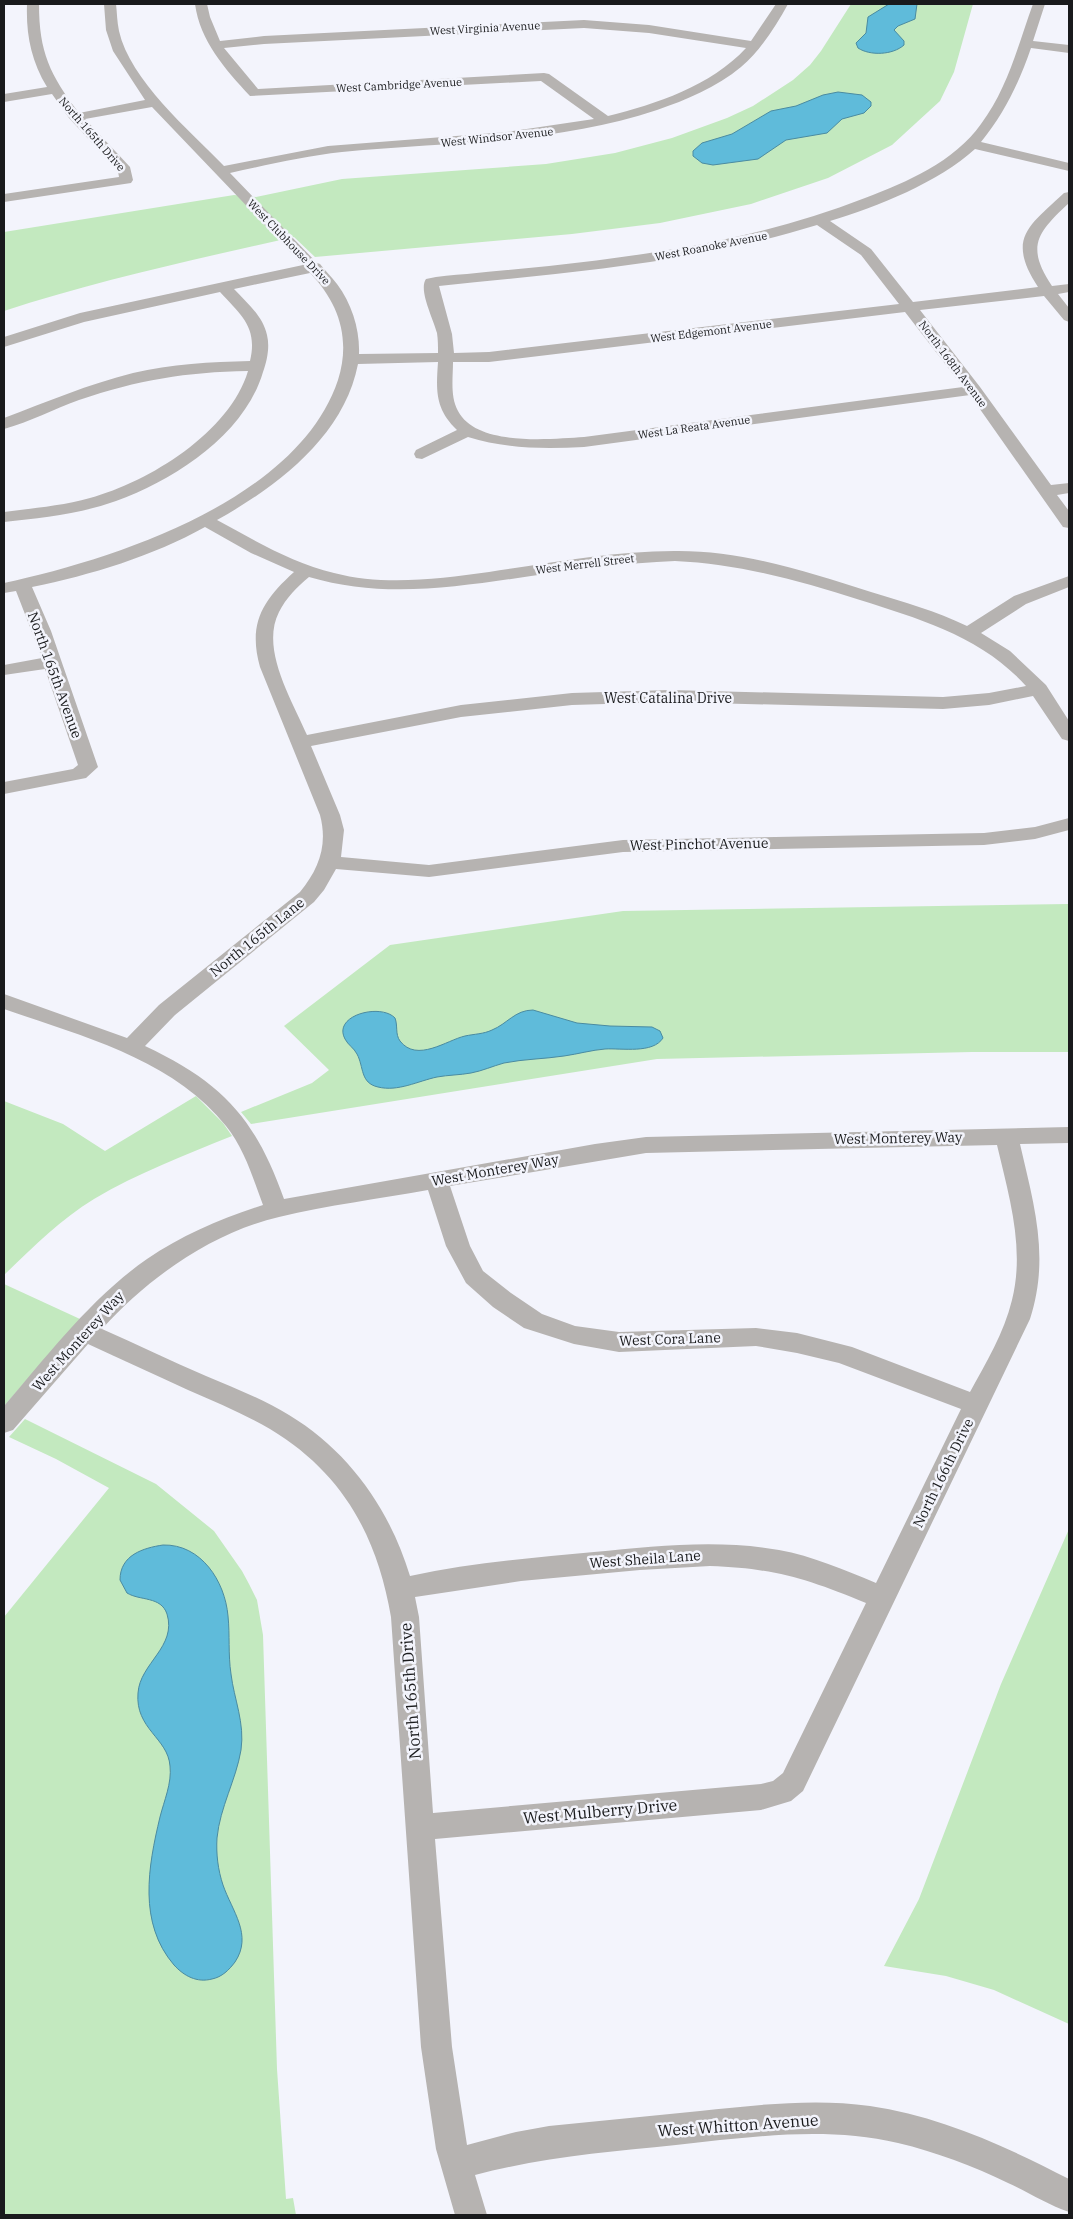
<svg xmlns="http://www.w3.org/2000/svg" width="1073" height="2219" font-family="'IBM Plex Serif',serif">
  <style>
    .green { fill: #c3e9bf }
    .water { fill: #5fbbda; stroke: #4a8ba1 }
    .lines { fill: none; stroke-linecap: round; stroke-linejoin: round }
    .minor { fill: #b6b3b1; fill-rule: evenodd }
    .labels { text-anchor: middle; stroke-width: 5; stroke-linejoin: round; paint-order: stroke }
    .far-street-label { font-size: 11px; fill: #191a1c; stroke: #f3f4fc }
    .street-label { font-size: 14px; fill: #191a1c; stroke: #f3f4fc }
    .near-street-label { font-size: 16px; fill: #191a1c; stroke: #f3f4fc }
  </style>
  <rect width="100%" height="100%" fill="#f3f4fc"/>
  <g class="green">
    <path d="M851,4H973L954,72L940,101L892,145L828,178L751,204L660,223L572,234L315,257L294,237C196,259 99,280 4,311V232L234,195L256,197L342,179L546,164L615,153L672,138L727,118L753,106L793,80L810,65L821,51Z"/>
    <polygon points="1069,904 1069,1052 972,1052 657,1059 251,1124 241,1112 312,1083 329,1070 284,1026 390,945 623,911"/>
    <path d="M196,1096L223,1123L232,1136C185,1155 138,1173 94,1199C60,1220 32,1248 4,1275V1101L63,1124L105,1151Z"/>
    <polygon points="4,1284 80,1319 4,1406"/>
    <polygon points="25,1419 156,1484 214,1531 242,1571 249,1584 257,1600 263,1635 277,2069 286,2199 293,2198 296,2215 4,2215 4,1617 109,1488 56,1459 9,1437"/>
    <polygon points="1069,1529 1069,2024 994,1990 946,1976 884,1966 919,1899 1001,1684"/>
  </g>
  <g class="water">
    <path d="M889,4H917L915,19L898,26L894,30L904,41V45C893,55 870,56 858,48L856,43L866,33L868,17Z"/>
    <polygon points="838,92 862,95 871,102 871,106 864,113 842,119 827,133 786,140 758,159 713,165 702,163 693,156 693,151 702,143 732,134 771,111 796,106 823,95"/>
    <path d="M533,1010L577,1023L610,1026L652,1027L660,1031L663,1038C653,1054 622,1048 605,1049C592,1050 578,1054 564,1056C544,1059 524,1059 504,1063C493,1066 482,1071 471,1073C460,1075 448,1075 437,1077C418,1081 398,1092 378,1087C360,1083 364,1067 357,1054C354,1048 348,1045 345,1039C332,1015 381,1003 395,1018C398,1026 395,1034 400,1041C417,1063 447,1040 465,1036C474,1034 484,1034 492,1030C507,1024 515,1010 533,1010Z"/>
    <path d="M163,1545C201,1544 225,1581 228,1616C230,1635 228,1654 231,1674C234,1699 245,1723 241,1750C236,1780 220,1807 217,1838C216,1854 218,1870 223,1885C232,1911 253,1935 235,1962C229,1970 222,1977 212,1979C197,1983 184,1976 174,1965C138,1923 148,1867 160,1817C164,1801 172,1783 170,1766C168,1738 135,1729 138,1693C140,1663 177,1647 167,1614C161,1596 140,1601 127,1593L120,1580C120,1555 143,1548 163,1545Z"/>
  </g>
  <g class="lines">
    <path class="minor" d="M27,4H39C39,52 50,75 79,113L145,100L113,51L106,30L104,4H116C117,12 117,22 119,31C130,80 189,130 224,166L328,146L507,132L594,119L541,81L250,96C225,69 200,41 195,4H207L210,17L220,41L264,36L584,20L649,25L751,41L776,4H788C776,26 760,51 741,67C717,87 686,100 657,110C555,144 448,142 342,152C304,156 267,165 230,173L317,263L320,264C325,271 332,277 337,284C352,304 360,330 359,354L438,353C438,346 438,340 437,333C434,320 418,290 426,279C439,276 453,275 467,274C494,271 522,269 549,266C658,254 763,238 865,198C907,182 954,162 981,124C1008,88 1018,45 1033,4H1045L1033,41L1069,45V53L1031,48C1019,83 1004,114 981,142L1069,163V171L975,149C939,182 877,207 830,221L871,249L913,302L1038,287C1006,238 1029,226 1064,193L1069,192V203C1038,232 1025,246 1052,286L1069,284V292L1058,294L1069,308V322L1064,320L1044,296L920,310L980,387L1051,485L1069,483V493L1057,495L1069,511V528L1063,527L970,395L584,447C544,449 507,449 468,437L422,459L416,458L414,454L416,450L457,430C435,409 436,391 438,362L358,364C344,436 278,486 217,520C254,540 292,563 334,573C384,586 438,579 489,572C550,563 612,551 674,551C742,550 808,572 871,592C904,602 936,611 967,626L1014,596L1069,576V587L1026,604L981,633L1010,651L1046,685L1069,721V741L1062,739L1033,696L989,705L943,709L670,702L572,705L461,717L311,746L340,815L344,830L341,857L429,865L623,840L984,833L1035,827L1069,818V830L1035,839L984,845L623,852L429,877L336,869L324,890L314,902L175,1015L145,1046C223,1083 255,1118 284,1199L595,1144L646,1137L1069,1127V1143L1020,1144C1034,1205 1050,1257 1030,1319L803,1791L791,1801L761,1810L435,1839L452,2047L467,2145L516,2132L549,2126C599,2121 650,2116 700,2111C757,2105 814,2098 870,2106C940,2116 1007,2147 1069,2179V2212C1048,2205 1028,2192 1008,2183C973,2166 936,2152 898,2143C825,2126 750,2137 676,2145C607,2152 543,2157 475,2175L487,2215H455L436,2149L421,2047L391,1617C377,1536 343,1473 270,1429C244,1414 216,1402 188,1390C155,1375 121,1359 88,1344L13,1430L4,1433V1406C48,1355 91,1298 147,1259C182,1235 222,1218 263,1205C253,1178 244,1148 226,1126C173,1059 81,1036 4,1009V994L127,1038L159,1005L300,892C319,869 328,845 320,815L260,667C248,624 262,601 294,572L251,553L205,527C153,556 91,575 32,587L51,631L98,767L86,778L4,794V782L73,769L78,765L45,669L4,675V665L42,658L16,591L4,593V583C115,559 298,500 338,380C351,339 339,303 310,273L234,289C246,302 263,316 267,335C270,347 267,361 263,372C245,434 175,480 116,501C80,514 41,518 4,522V512C33,508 62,506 90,498C149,482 230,432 248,371C186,372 138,380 79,400C54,409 30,422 4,429V418C46,402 89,384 133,373C171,364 211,362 250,361C258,327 241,315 220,292L84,322L4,347V337L80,313L303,265L152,107L85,119L130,167L133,180L131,183L4,202V194L119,177L118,171L69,118L52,94L4,102V94L47,87C31,60 26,35 27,4ZM584,28L649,33L746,48C711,86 656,104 608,116L549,74L544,73L258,89L224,48L264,44ZM817,225L861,255L899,304L489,352L454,353L452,334L439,286C566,273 694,263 817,225ZM905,312L963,387L584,437C550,439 477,447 458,411C450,397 453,378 453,362H489ZM675,561C739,564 798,580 860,600C920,619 982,637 1026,686L989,693L943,697L670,690L572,693L461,705L307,735C292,700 260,649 279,612C286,598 297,587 309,577C383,599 456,587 531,576C579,569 626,563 675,561ZM997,1145C1009,1196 1025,1248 1012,1300C1004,1333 986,1363 970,1392L852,1347L797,1333L756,1328L619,1332L575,1326L542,1314L511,1293L483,1271L470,1246L450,1186L646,1153ZM428,1190L446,1246L466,1283L493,1307L524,1328L574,1344L619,1352L756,1346L797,1353L839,1363L961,1409L876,1583C845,1570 812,1556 779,1550C718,1539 655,1546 594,1552C532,1558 470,1563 410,1576C390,1510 349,1451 289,1415C263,1399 234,1388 206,1376C171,1361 136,1344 102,1329C148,1278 211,1233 279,1217C328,1205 379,1199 428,1190ZM710,1566C773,1568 808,1579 866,1603L783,1773L773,1781L761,1784L433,1813L419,1617L415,1597L521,1581L640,1570Z"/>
  </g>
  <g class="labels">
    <g class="far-street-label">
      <text transform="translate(485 28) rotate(-3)" y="4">West Virginia Avenue</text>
      <text transform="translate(399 85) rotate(-3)" y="4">West Cambridge Avenue</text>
      <text transform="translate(92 134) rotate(49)" y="4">North 165th Drive</text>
      <text transform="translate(497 137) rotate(-6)" y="4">West Windsor Avenue</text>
      <text transform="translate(289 242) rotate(46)" y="4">West Clubhouse Drive</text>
      <text transform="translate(711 246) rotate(-11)" y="4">West Roanoke Avenue</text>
      <text transform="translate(711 331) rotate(-7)" y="4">West Edgemont Avenue</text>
      <text transform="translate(953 364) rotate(53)" y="4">North 168th Avenue</text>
      <text transform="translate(694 427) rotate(-8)" y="4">West La Reata Avenue</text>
      <text transform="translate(585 564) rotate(-7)" y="4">West Merrell Street</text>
    </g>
    <g class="street-label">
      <text transform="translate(55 675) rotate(70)" y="5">North 165th Avenue</text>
      <text x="668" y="703">West Catalina Drive</text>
      <text transform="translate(699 844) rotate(-1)" y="5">West Pinchot Avenue</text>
      <text transform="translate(257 937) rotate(-39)" y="5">North 165th Lane</text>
      <text transform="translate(898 1138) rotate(-1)" y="5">West Monterey Way</text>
      <text transform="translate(495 1170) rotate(-10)" y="5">West Monterey Way</text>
      <text transform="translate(670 1339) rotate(-2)" y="5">West Cora Lane</text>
      <text transform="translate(78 1341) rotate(-48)" y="5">West Monterey Way</text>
      <text transform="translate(943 1473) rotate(-64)" y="5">North 166th Drive</text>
      <text transform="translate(645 1559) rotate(-4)" y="5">West Sheila Lane</text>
    </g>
    <g class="near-street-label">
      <text transform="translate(410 1691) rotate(-94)" y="6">North 165th Drive</text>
      <text transform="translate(600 1811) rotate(-5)" y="6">West Mulberry Drive</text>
      <text transform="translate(738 2125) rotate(-4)" y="6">West Whitton Avenue</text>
    </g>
  </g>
  <rect width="1073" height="2219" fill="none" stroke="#191a1c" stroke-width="10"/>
</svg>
